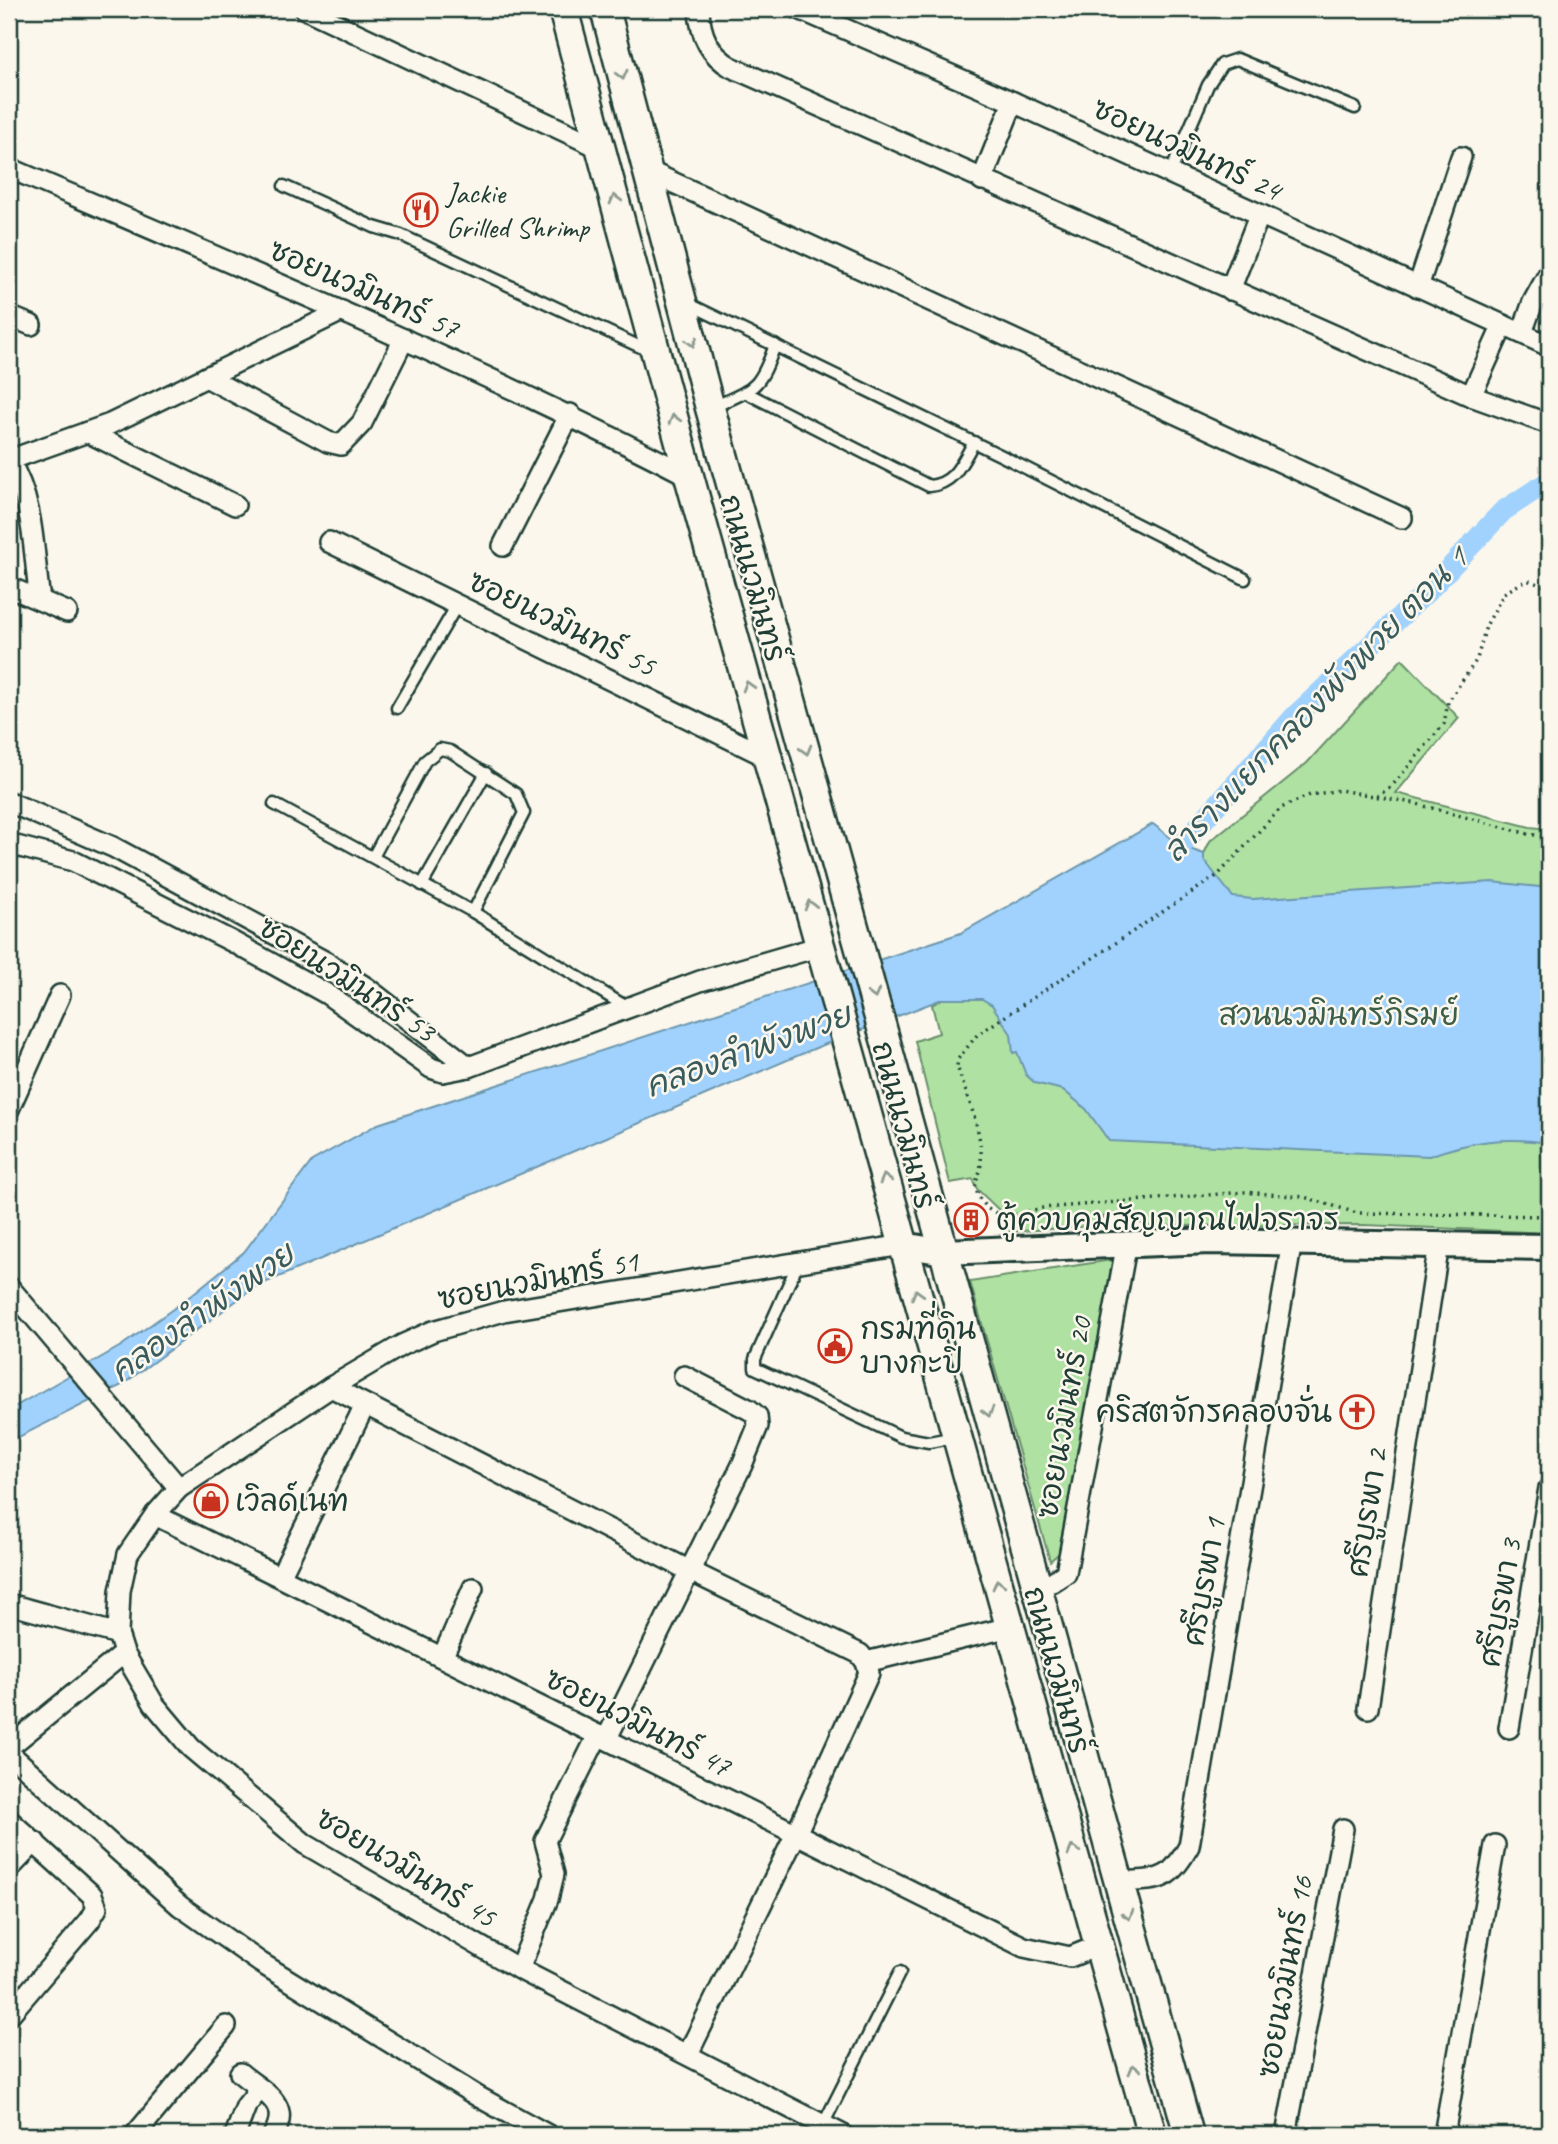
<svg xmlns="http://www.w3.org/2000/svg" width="1558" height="2144" font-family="Caveat,'Playpen Sans Thai',sans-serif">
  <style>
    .green { fill: #afe1a2; stroke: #678f6b; stroke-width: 2 }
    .water { fill: #a0d2fd; stroke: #6c96ad; stroke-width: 2 }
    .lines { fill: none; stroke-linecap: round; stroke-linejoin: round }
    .canal { stroke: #a0d2fd; stroke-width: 21 }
    .service-casing { stroke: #1f3d34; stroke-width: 15 }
    .minor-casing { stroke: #1f3d34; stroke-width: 24 }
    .tertiary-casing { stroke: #1f3d34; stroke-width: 30 }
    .secondary-casing { stroke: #1f3d34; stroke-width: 33 }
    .path { stroke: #1f3d34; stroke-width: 3.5; stroke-dasharray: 2 5; stroke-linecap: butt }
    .service { stroke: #fbf7ec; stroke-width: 10 }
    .minor { stroke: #fbf7ec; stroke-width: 19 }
    .tertiary { stroke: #fbf7ec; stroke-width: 24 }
    .secondary { stroke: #fbf7ec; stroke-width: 28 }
    .oneway { stroke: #8d9a90 }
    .labels { text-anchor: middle; stroke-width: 5; stroke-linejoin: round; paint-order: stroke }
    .street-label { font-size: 30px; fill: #1f3d34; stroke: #fbf7ec }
    .poi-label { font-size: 30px; fill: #1f3d34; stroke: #fbf7ec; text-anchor: start }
    .park-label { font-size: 30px; fill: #3c5e4a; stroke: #fbf7ec }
    .water-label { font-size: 32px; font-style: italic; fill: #395b5c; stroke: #fbf7ec }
  </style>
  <rect width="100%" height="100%" fill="#fbf7ec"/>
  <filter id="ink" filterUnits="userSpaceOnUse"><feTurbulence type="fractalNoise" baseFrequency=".0143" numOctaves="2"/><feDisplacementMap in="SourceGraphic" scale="14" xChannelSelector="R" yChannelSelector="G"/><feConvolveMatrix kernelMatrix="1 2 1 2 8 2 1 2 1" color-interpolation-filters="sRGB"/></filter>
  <g filter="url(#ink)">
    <g class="green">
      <polygon points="1402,659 1459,718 1396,793 1530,827 1549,829 1549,1233 1364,1225 1145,1226 1129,1214 1106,1215 1092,1226 1007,1232 1004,1215 977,1189 973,1179 950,1183 915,1041 939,1033 932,1005 942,999 982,999 1204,854 1210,841 1307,763"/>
      <polygon points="1118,1259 1064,1549 1050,1561 970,1282"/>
    </g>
    <path class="water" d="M1153,824L1181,846L1204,854V860L1233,897L1253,899L1492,882L1549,888V1143C1505,1136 1471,1141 1429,1156L1109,1141L1086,1109L1063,1090L1035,1083L1026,1075L1017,1052L1013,1053L1011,1034L992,1005L982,999H942L818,1047L255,1287L122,1385L9,1442V1410L121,1346L184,1301L244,1252L312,1161L378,1124L961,933Z"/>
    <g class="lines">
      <polyline class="canal" points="1159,864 1181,846 1294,717 1432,587 1503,511 1549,481"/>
      <defs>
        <g id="service">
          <polyline points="1170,174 1208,85 1222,64 1237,59 1355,108"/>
          <polyline points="284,186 374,227 401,235 649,351"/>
          <polyline points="687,303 1002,456 1245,579"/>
          <path d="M745,392L929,486C955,484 962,462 974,442"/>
          <path d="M713,407C755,388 759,390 775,345"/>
          <polyline points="397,708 457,605"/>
          <polyline points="274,804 473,912 628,1008"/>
          <polyline points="373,857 425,761 440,749 450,751 516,794 524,813 473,912"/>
          <polyline points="422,885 486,773"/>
          <polyline points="798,1263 755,1359 755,1368 901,1437 929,1442 955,1437"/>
          <polyline points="823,2125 900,1972"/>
        </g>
        <g id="minor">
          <polyline points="305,9 602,149"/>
          <path d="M699,9C700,35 709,54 731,67L1471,396L1549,424"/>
          <polyline points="799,9 1013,102 1549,346"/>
          <path d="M9,168C238,266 468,362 689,476"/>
          <polyline points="646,170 1402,518"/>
          <polyline points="982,180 1013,102"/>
          <polyline points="1418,287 1461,157"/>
          <polyline points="1230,290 1259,216"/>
          <polyline points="9,316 31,325"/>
          <polyline points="1522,333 1533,302 1549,273"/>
          <polyline points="206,377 328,442 341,445 362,423 404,339"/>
          <polyline points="1471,396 1503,325"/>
          <polyline points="87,432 235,505"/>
          <polyline points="9,460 110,424 342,311"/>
          <path d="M9,461C35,502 33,553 40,600"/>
          <polyline points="329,542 769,758"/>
          <polyline points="503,546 570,414"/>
          <polyline points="9,587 67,612"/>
          <polyline points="9,802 113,847 326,962 367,988 469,1067"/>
          <polyline points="9,844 73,861 233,942 327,994 431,1068 443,1072 469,1067 700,981 821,946"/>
          <polyline points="9,1109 60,995"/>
          <polyline points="9,1287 179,1488"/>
          <polyline points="331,1387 690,1571 860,1654 866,1662 869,1673 795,1836 688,2054"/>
          <polyline points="155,1515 1024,1947 1070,1957 1100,1945"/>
          <polyline points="281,1575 365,1405"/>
          <polyline points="1036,1585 1052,1582 1066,1573 1127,1242"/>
          <polyline points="9,1604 118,1634"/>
          <polyline points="443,1656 473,1588"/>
          <polyline points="866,1662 1010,1627"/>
          <polyline points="1368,1708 1439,1244"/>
          <polyline points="1509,1728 1549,1488"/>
          <polyline points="607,1738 742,1465 758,1426 757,1416 750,1410 684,1376"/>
          <polyline points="9,1747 124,1653"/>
          <polyline points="9,1753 180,1906 261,1963 477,2096 548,2135"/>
          <polyline points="9,1820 92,1895 97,1908 90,1920 9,2015"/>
          <polyline points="9,1869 35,1842"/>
          <path d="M1119,1882C1159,1879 1168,1884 1189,1846L1292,1241"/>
          <polyline points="519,1969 548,1899 554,1874 545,1841 598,1735"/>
          <path d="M240,2073C262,2092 293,2103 273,2135"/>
          <polyline points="135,2135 226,2026"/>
          <polyline points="235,2135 246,2106 259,2090"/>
          <polyline points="843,2135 519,1969 305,1844 191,1748 154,1704 124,1653 118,1634 120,1591 128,1554 155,1515 179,1488 331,1387 402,1345 433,1331 504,1311 903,1245"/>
          <polyline points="1286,2135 1343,1829"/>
          <polyline points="1444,2135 1495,1845"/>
        </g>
        <polyline id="tertiary" points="903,1245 944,1252 1210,1241 1549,1247"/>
        <g id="secondary">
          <polyline points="563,9 689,476 1152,2135"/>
          <polyline points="605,9 710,408 1189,2135"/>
        </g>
      </defs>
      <use href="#service" class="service-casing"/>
      <use href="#minor" class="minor-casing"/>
      <use href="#tertiary" class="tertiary-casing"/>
      <use href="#secondary" class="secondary-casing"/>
      <g class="path">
        <polyline points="1377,796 1392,786 1444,724 1448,702 1477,659 1486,626 1504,593 1527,580 1549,588"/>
        <path d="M1549,837L1528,834L1413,803L1340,790L1310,795L1281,808L1218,875L977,1035L958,1059L957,1066C967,1097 993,1154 975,1183L978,1196L988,1209L1004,1217L1043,1208L1245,1192L1304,1197L1357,1213L1549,1216"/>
      </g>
      <use href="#service" class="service"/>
      <use href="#minor" class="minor"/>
      <use href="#tertiary" class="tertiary"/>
      <use href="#secondary" class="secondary"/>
    </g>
    <defs><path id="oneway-chevron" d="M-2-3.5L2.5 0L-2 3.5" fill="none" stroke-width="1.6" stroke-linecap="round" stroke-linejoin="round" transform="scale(1.75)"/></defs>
    <g class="oneway">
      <use href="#oneway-chevron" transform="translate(622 75) rotate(76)"/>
      <use href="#oneway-chevron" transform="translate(615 199) rotate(-105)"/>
      <use href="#oneway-chevron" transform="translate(692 342) rotate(75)"/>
      <use href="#oneway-chevron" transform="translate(674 419) rotate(-105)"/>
      <use href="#oneway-chevron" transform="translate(748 686) rotate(-106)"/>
      <use href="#oneway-chevron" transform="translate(806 750) rotate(74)"/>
      <use href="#oneway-chevron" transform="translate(810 905) rotate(-106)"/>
      <use href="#oneway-chevron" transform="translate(874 994) rotate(75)"/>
      <use href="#oneway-chevron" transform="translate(885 1179) rotate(-105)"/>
      <use href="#oneway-chevron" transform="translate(917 1294) rotate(-106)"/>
      <use href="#oneway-chevron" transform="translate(988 1412) rotate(75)"/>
      <use href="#oneway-chevron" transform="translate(998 1584) rotate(-105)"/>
      <use href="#oneway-chevron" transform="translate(1073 1850) rotate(-106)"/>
      <use href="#oneway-chevron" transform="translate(1128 1915) rotate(74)"/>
      <use href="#oneway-chevron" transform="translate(1134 2069) rotate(-105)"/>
    </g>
  </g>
  <defs>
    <symbol id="restaurant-ring" viewBox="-11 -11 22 22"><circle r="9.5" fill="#fbf7ec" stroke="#c8321e" stroke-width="1.5"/><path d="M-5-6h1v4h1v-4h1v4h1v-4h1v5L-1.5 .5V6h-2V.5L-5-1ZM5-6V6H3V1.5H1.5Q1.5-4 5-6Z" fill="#c8321e"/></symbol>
    <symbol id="building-ring" viewBox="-11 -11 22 22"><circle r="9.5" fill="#fbf7ec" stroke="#c8321e" stroke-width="1.5"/><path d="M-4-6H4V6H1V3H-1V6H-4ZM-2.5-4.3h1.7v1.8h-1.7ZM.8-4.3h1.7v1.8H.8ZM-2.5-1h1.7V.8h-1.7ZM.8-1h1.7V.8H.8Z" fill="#c8321e"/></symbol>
    <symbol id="civic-ring" viewBox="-11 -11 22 22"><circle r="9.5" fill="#fbf7ec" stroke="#c8321e" stroke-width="1.5"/><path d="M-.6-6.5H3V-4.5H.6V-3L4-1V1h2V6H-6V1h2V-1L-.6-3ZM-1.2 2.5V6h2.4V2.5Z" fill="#c8321e"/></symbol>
    <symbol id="church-ring" viewBox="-11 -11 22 22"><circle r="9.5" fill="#fbf7ec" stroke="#c8321e" stroke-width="1.5"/><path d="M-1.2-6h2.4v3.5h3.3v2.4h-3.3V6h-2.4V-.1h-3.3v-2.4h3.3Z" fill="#c8321e"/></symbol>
    <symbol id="shop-ring" viewBox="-11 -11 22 22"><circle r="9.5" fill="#fbf7ec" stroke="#c8321e" stroke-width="1.5"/><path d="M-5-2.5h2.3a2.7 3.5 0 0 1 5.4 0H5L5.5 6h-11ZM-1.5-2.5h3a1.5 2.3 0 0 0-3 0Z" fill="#c8321e"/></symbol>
  </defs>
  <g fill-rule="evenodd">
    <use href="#restaurant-ring" x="402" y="191" width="38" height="38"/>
    <use href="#building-ring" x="952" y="1201" width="38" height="38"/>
    <use href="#civic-ring" x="816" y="1327" width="38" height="38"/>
    <use href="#church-ring" x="1338" y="1393" width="38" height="38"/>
    <use href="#shop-ring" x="192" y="1482" width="38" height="38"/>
  </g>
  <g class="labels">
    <g class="street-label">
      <text transform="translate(1187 149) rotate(25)" y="10">ซอยนวมินทร์ 24</text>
      <text transform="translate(364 289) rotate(24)" y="10">ซอยนวมินทร์ 57</text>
      <text transform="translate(753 578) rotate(74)" y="10">ถนนนวมินทร์</text>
      <text transform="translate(562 623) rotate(26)" y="10">ซอยนวมินทร์ 55</text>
      <text transform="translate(347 979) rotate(33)" y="10">ซอยนวมินทร์ 53</text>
      <text transform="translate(904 1125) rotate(75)" y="10">ถนนนวมินทร์</text>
      <text transform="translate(538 1280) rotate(-11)" y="10">ซอยนวมินทร์ 51</text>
      <text transform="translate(1064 1418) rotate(-80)" y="10">ซอยนวมินทร์ 20</text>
      <text transform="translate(1367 1513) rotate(-81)" y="10">ศรีบูรพา 2</text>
      <text transform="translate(1204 1582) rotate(-80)" y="10">ศรีบูรพา 1</text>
      <text transform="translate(1500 1603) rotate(-80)" y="10">ศรีบูรพา 3</text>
      <text transform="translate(1057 1670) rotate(74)" y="10">ถนนนวมินทร์</text>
      <text transform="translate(638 1722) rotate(27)" y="10">ซอยนวมินทร์ 47</text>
      <text transform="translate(406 1867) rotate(31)" y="10">ซอยนวมินทร์ 45</text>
      <text transform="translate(1285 1977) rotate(-80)" y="10">ซอยนวมินทร์ 16</text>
    </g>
    <g class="poi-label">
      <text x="446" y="203">Jackie<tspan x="446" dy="34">Grilled Shrimp</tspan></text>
      <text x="996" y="1230">ตู้ควบคุมสัญญาณไฟจราจร</text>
      <text x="860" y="1339">กรมที่ดิน<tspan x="860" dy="34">บางกะปิ</tspan></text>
      <text x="1332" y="1422" text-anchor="end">คริสตจักรคลองจั่น</text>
      <text x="235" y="1511">เวิลด์เนท</text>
    </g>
    <g class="park-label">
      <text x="1339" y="1025">สวนนวมินทร์ภิรมย์</text>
    </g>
    <g class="water-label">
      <text transform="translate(1314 705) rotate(-46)" y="11">ลำรางแยกคลองพังพวย ตอน 1</text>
      <text transform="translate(748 1050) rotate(-20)" y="11">คลองลำพังพวย</text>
      <text transform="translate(202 1312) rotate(-35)" y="11">คลองลำพังพวย</text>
    </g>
  </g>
  <rect width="1558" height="2144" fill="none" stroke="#fbf7ec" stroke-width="35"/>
  <rect x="18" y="18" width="1523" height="2109" fill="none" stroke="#1f3d34" stroke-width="2.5" filter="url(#ink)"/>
</svg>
